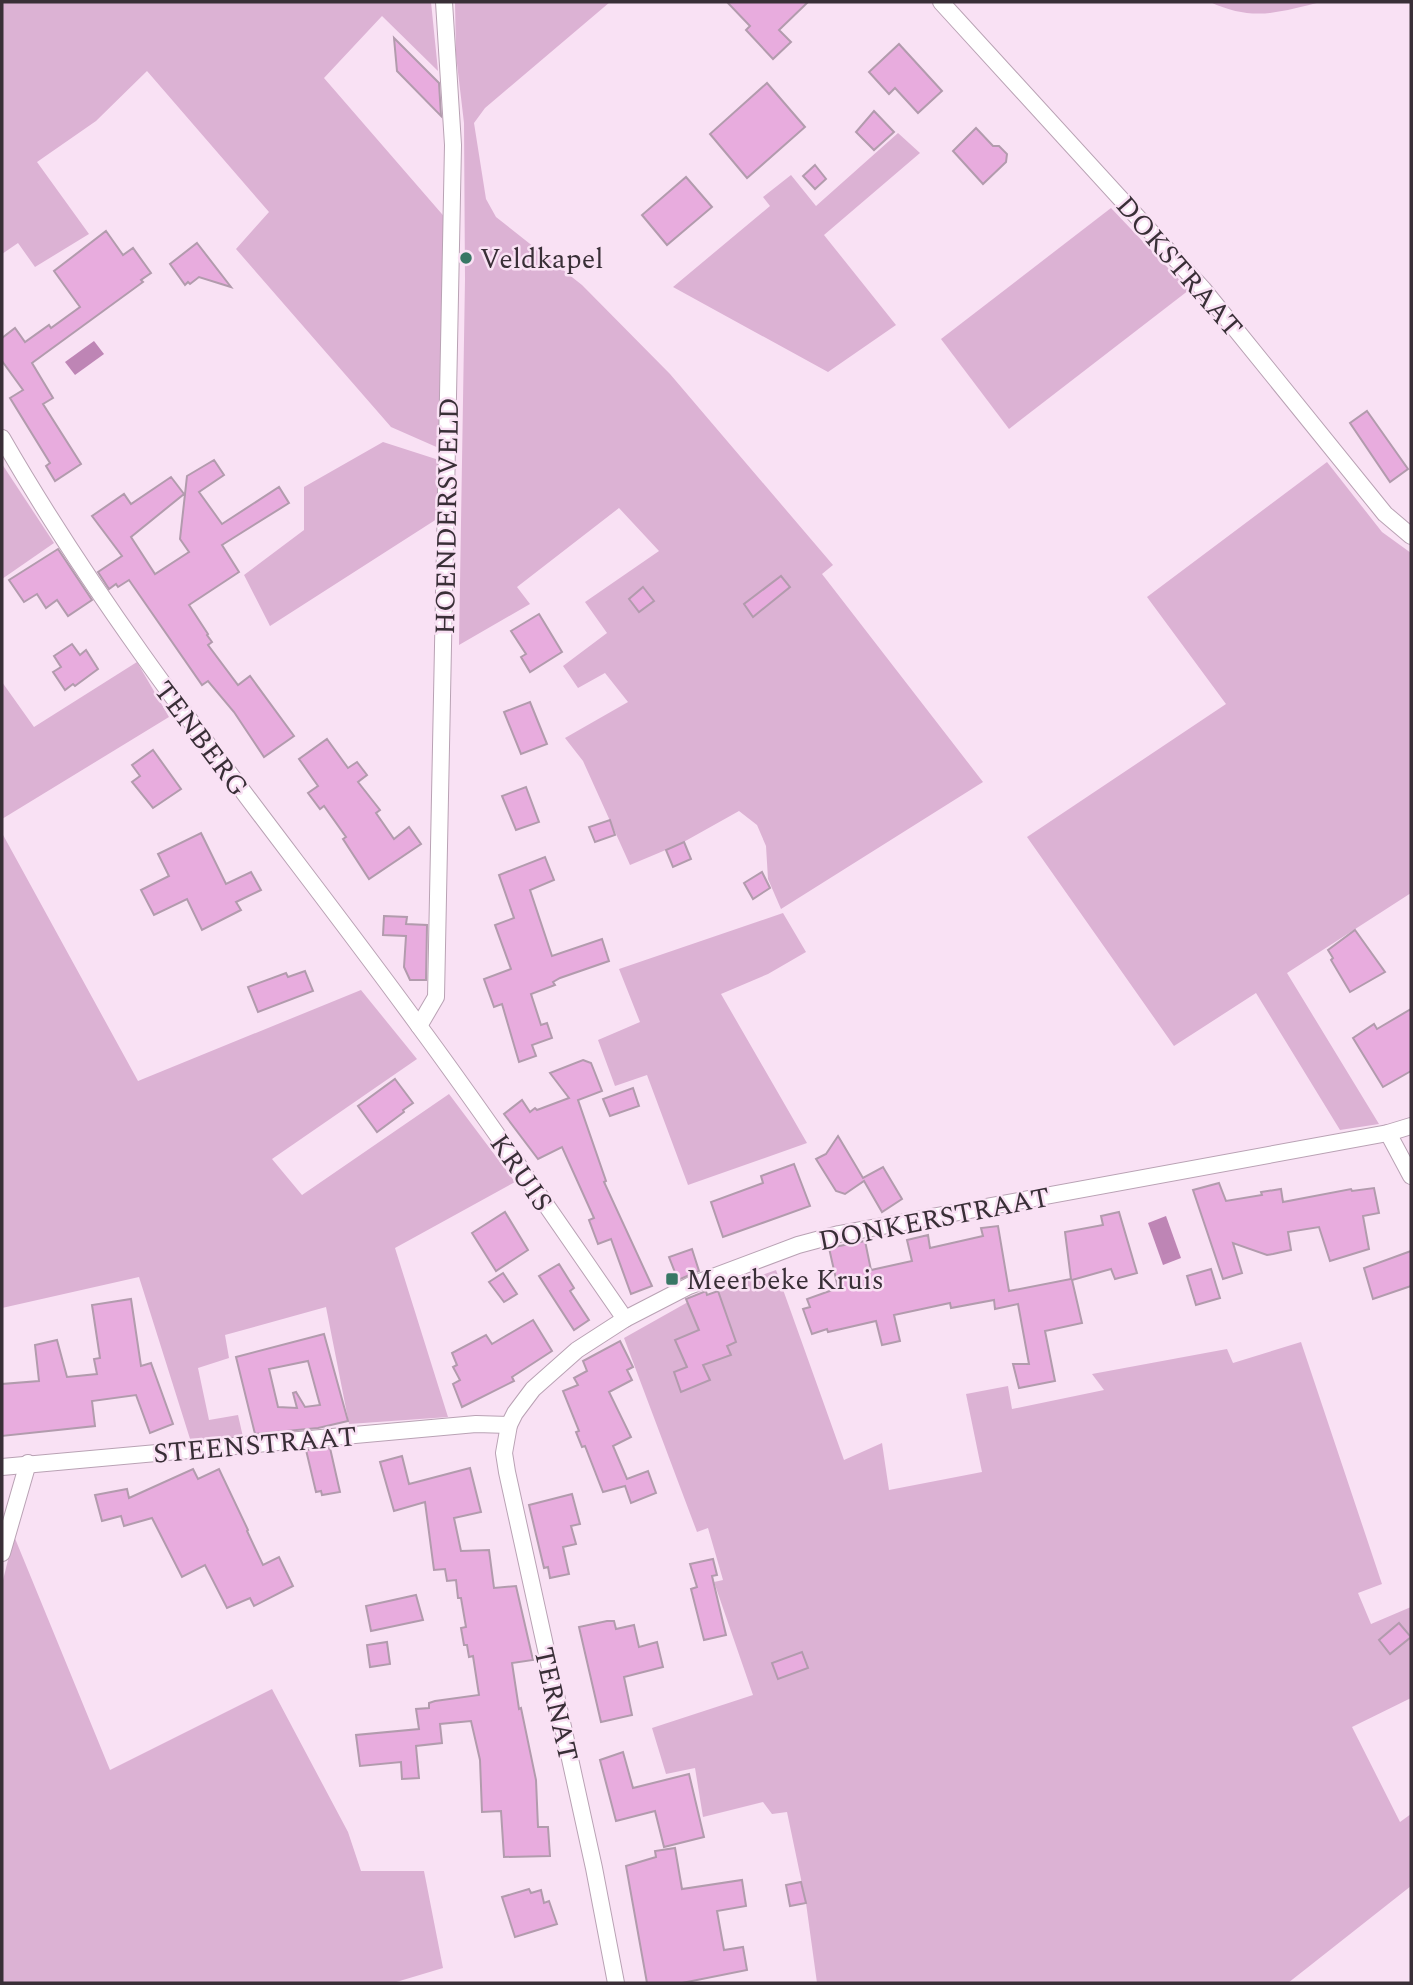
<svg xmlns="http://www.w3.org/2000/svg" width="1413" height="1985" font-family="Spectral,serif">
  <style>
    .green { fill: #dcb2d4 }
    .water { fill: #be85b5 }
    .building { fill: #e8acde; stroke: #b29bad; stroke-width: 2; fill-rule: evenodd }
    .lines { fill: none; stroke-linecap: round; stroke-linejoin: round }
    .minor-casing { stroke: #b9a2b4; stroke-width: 18 }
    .minor { stroke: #fff; stroke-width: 16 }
    .poi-dot { fill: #387765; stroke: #f9e1f4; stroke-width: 2.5 }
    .labels { text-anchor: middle; stroke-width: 5; stroke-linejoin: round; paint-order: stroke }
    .poi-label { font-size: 28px; fill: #392f37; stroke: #f9e1f4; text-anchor: start }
    .street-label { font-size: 28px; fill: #392f37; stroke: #f9e1f4 }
  </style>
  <rect width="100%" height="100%" fill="#f9e1f4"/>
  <g class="green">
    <polygon points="2,2 431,2 438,71 382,16 324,78 448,221 441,449 391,427 236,249 269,212 147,71 96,121 37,162 89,234 35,267 18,243 2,254"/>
    <polygon points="455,2 610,2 485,108 474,123 486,199 496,217 582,285 670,374 833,565 822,574 983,782 781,909 768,879 766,846 757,825 739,811 680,844 630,865 583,761 565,738 628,702 605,673 578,688 563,666 607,633 585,602 659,551 619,508 517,587 530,604 459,645 465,279 464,123 456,55"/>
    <path d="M1210,2H1321C1279,12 1253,22 1210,2Z"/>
    <polygon points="898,133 920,153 824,235 896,325 828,372 673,287 770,206 763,197 791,175 816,206"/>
    <polygon points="1111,208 1189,290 1009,429 941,339"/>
    <polygon points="383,442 442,461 440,517 270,626 244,575 304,530 304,487"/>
    <polygon points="1327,462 1382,532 1411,553 1411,893 1287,973 1379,1124 1340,1130 1256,993 1174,1046 1027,837 1226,704 1147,597"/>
    <polygon points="2,464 54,543 2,579"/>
    <polygon points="137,662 169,717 2,819 2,682 34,727"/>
    <polygon points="2,833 138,1081 361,990 417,1059 272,1159 302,1195 449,1094 515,1182 395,1248 448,1417 349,1424 326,1307 225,1335 229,1358 198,1368 209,1420 238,1415 243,1437 191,1442 139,1277 2,1308"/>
    <polygon points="783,913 806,952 768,974 721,994 807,1143 688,1185 647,1075 615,1086 598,1040 640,1022 619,969"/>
    <polygon points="776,1270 844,1460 882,1443 889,1490 982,1472 966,1394 1008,1386 1012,1409 1104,1390 1092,1374 1227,1349 1233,1363 1301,1342 1382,1584 1358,1593 1371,1624 1411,1607 1411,1698 1352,1727 1400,1822 1411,1814 1411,1886 1288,1983 817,1983 806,1903 787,1812 772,1814 763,1802 703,1817 695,1768 666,1774 652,1728 753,1695 714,1582 723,1580 708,1528 697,1532 624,1338 688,1302"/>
    <polygon points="14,1536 110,1770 272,1689 348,1832 361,1871 424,1871 443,1968 393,1983 2,1983 2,1584"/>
  </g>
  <g class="water">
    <polygon points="94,341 104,354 75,375 65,362"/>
    <polygon points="1166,1216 1181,1258 1163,1265 1148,1223"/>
  </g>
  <g class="building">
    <polygon points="727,2 808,2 779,30 791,42 773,59 746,30 750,26"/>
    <polygon points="394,38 439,83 441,116 397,71"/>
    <polygon points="899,44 942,91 918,113 895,88 889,94 869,72"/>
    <polygon points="767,83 805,127 747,178 710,134"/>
    <polygon points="874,111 894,132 874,150 856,132"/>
    <polygon points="976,128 993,146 999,146 1007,154 1006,162 983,184 953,151"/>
    <polygon points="815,165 826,179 815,189 803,176"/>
    <polygon points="686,177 712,207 667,245 642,215"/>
    <polygon points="106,231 123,255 133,248 151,273 141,280 143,282 32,363 53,398 43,404 81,464 55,481 46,466 50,463 10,398 23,390 2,361 2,338 15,328 25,342 49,325 51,328 80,307 54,271"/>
    <polygon points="197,243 231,287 199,277 190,284 188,282 185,285 170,264"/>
    <polygon points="1367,411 1408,469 1390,482 1350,423"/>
    <polygon points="214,460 224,475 199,492 222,524 279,487 289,503 222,545 239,572 189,605 208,634 207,635 212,642 208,645 238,685 250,676 294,736 264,757 234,712 208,681 202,685 129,580 118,587 116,584 109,589 98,572 122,556 92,516 124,494 131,504 171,477 184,494 131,537 155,574 189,552 180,539 187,476"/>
    <polygon points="58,549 92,600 68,616 57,600 46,608 37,594 24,602 9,580"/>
    <polygon points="781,576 790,587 753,617 744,604"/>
    <polygon points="643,587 654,601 639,612 629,599"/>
    <polygon points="539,614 562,652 530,672 521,657 526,654 511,631"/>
    <polygon points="72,644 80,655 86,650 98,669 75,686 73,684 65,690 53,672 61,667 54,656"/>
    <polygon points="530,702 547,744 521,754 504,712"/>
    <polygon points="327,739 348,768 357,762 367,775 358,782 380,810 376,813 394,839 409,827 421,844 369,879 343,839 346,837 324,806 320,809 308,793 318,786 299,759"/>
    <polygon points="153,750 181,789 153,808 132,782 140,776 132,765"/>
    <polygon points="526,787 539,822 516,830 502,796"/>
    <polygon points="610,820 615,835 595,842 589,827"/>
    <polygon points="201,833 226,884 251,872 261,890 236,902 241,910 202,930 187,899 154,915 141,890 169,876 158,854"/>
    <polygon points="684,842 691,859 673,867 666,850"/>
    <polygon points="545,857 554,880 530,890 552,956 602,939 609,961 560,978 553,982 555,985 531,994 541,1025 547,1023 552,1038 532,1045 536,1056 519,1062 502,1004 494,1007 484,979 511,969 495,925 514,918 499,875"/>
    <polygon points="762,872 770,888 753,899 744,883"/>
    <polygon points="384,916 407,917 406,924 427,925 426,980 410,980 404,967 406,936 383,935"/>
    <polygon points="1355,930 1385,972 1350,992 1331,960 1333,958 1328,950"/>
    <polygon points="305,971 313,991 258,1012 248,987 286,973 288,977"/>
    <polygon points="1411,1009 1411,1071 1383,1087 1353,1038 1374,1024 1377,1029"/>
    <polygon points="583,1060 591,1063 602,1091 578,1100 606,1181 604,1182 652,1286 631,1294 611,1239 598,1244 589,1220 594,1218 562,1147 538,1159 504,1114 522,1100 530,1112 535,1108 537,1110 569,1098 550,1073"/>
    <polygon points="395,1079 413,1103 403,1110 404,1112 377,1132 358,1106"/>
    <polygon points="633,1088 639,1106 610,1116 603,1099"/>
    <polygon points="838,1136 863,1178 883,1167 902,1199 882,1212 864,1181 845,1194 836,1191 816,1159 826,1154"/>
    <polygon points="794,1164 810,1206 723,1237 711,1202 763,1183 761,1176"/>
    <polygon points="1219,1183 1226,1201 1262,1195 1261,1192 1281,1189 1283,1202 1351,1189 1352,1191 1374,1188 1379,1213 1363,1216 1369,1249 1330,1261 1319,1227 1288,1232 1291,1250 1273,1254 1267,1255 1233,1243 1242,1273 1223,1279 1193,1190"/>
    <polygon points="505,1212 528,1250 496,1271 472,1233"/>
    <polygon points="1119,1212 1137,1273 1115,1279 1111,1269 1072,1280 1082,1323 1045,1331 1055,1381 1019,1388 1013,1364 1029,1364 1018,1304 995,1309 994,1300 951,1308 950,1303 894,1315 900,1341 882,1345 876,1321 828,1332 827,1329 812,1334 803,1309 810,1307 807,1299 838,1288 829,1248 865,1241 871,1270 912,1261 907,1240 928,1235 930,1248 983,1236 981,1228 998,1226 1009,1291 1071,1279 1065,1232 1103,1225 1101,1216"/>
    <polygon points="692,1249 699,1271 678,1280 669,1257"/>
    <polygon points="1411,1251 1411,1286 1373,1299 1364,1268"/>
    <polygon points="559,1264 574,1288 570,1291 589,1320 574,1330 539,1276"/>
    <polygon points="1211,1269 1220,1298 1196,1305 1187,1276"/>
    <polygon points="503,1273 517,1294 504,1302 489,1282"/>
    <polygon points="706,1291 707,1295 718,1291 736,1342 727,1346 731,1355 703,1365 710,1380 681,1392 674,1372 687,1367 675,1340 699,1330 686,1299"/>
    <polygon points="131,1299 141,1366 151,1363 173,1424 150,1433 136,1395 92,1401 95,1426 2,1436 2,1384 39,1381 35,1345 57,1340 67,1377 97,1374 94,1359 100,1358 92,1305"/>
    <polygon points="533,1320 552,1351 512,1377 514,1381 462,1407 453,1384 460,1380 453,1367 457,1365 452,1353 486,1335 492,1344"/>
    <path d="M324,1334L348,1421L318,1428L255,1434L236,1357ZM308,1361L320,1405L305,1407L296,1392L293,1393L297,1408L278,1407L269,1369Z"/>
    <polygon points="620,1341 633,1367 627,1370 632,1380 609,1392 631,1437 613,1446 627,1479 648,1471 656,1493 631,1503 625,1486 603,1492 585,1446 582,1447 576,1432 579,1431 563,1391 578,1385 574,1378 587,1371 583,1361"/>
    <polygon points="330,1448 340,1492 322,1495 321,1491 316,1492 306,1450"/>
    <polygon points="402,1456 409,1484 470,1468 481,1512 454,1518 461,1551 489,1550 494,1588 516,1586 533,1660 512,1663 519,1709 521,1708 536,1780 538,1827 548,1827 550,1856 504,1857 501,1811 482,1812 480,1760 471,1721 440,1724 442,1743 416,1746 419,1778 402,1779 401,1762 360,1766 356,1735 419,1729 416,1709 429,1708 429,1703 435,1701 479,1695 473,1656 469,1657 467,1645 464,1645 461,1628 466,1627 461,1598 458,1598 456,1580 447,1581 445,1569 434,1570 425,1502 394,1511 380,1462"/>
    <polygon points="193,1469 198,1479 219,1469 248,1530 247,1531 263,1565 279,1557 293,1586 254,1606 250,1598 227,1608 205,1565 182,1577 152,1518 124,1526 121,1516 102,1521 95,1495 127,1489 129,1498"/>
    <polygon points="572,1494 580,1524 571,1526 576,1544 563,1547 569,1574 550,1578 548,1567 544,1568 529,1505"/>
    <polygon points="713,1559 717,1575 712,1576 726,1635 704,1640 691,1589 697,1587 690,1564"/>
    <polygon points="416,1595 423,1620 371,1631 366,1606"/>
    <polygon points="607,1621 614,1621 616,1629 634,1625 639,1647 657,1642 663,1667 624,1677 632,1715 601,1722 579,1627"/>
    <polygon points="1399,1623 1411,1637 1390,1654 1379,1640"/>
    <polygon points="387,1642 390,1664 370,1667 367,1645"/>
    <polygon points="802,1652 808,1668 778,1679 772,1663"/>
    <polygon points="623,1752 633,1788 689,1774 704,1837 664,1847 655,1811 616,1821 600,1760"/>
    <polygon points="675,1848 682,1889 742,1880 746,1906 717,1911 724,1950 743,1947 747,1970 682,1983 647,1983 626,1866 656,1857 655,1851"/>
    <polygon points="801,1882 806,1903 790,1906 786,1885"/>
    <polygon points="529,1889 531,1893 541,1890 544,1903 549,1901 557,1924 515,1937 502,1897"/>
  </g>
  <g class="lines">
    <defs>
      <g id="minor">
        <polyline points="941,2 1203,289 1385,514 1411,536"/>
        <path d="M2,438C122,647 278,832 419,1026C490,1122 557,1221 625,1319"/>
        <polyline points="419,1026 436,997 453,145 444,2"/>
        <polyline points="1388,1133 1411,1176"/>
        <polyline points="2,1467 476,1424 509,1425"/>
        <polyline points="2,1553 28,1463"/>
        <polyline points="616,1983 594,1868 507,1472 504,1453 509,1425 515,1413 533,1389 577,1350 625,1319 689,1286 798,1245 839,1234 1388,1133 1411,1126"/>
      </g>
    </defs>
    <use href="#minor" class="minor-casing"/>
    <use href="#minor" class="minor"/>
  </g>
  <g class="poi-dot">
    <circle cx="466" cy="258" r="7"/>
    <rect x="665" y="1272" width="14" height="14" rx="3.5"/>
  </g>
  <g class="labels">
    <g class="poi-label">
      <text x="480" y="268">Veldkapel</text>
      <text x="686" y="1289">Meerbeke Kruis</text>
    </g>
    <g class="street-label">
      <text transform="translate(1180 266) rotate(49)" y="10">DOKSTRAAT</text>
      <text transform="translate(446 516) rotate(-89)" y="10">HOENDERSVELD</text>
      <text transform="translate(202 738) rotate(53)" y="10">TENBERG</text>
      <text transform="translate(522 1172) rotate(55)" y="10">KRUIS</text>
      <text transform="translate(934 1218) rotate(-11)" y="10">DONKERSTRAAT</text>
      <text transform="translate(255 1444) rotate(-5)" y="10">STEENSTRAAT</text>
      <text transform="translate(557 1704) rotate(77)" y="10">TERNAT</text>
    </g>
  </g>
  <rect width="1413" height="1985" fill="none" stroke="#392f37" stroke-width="7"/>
</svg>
